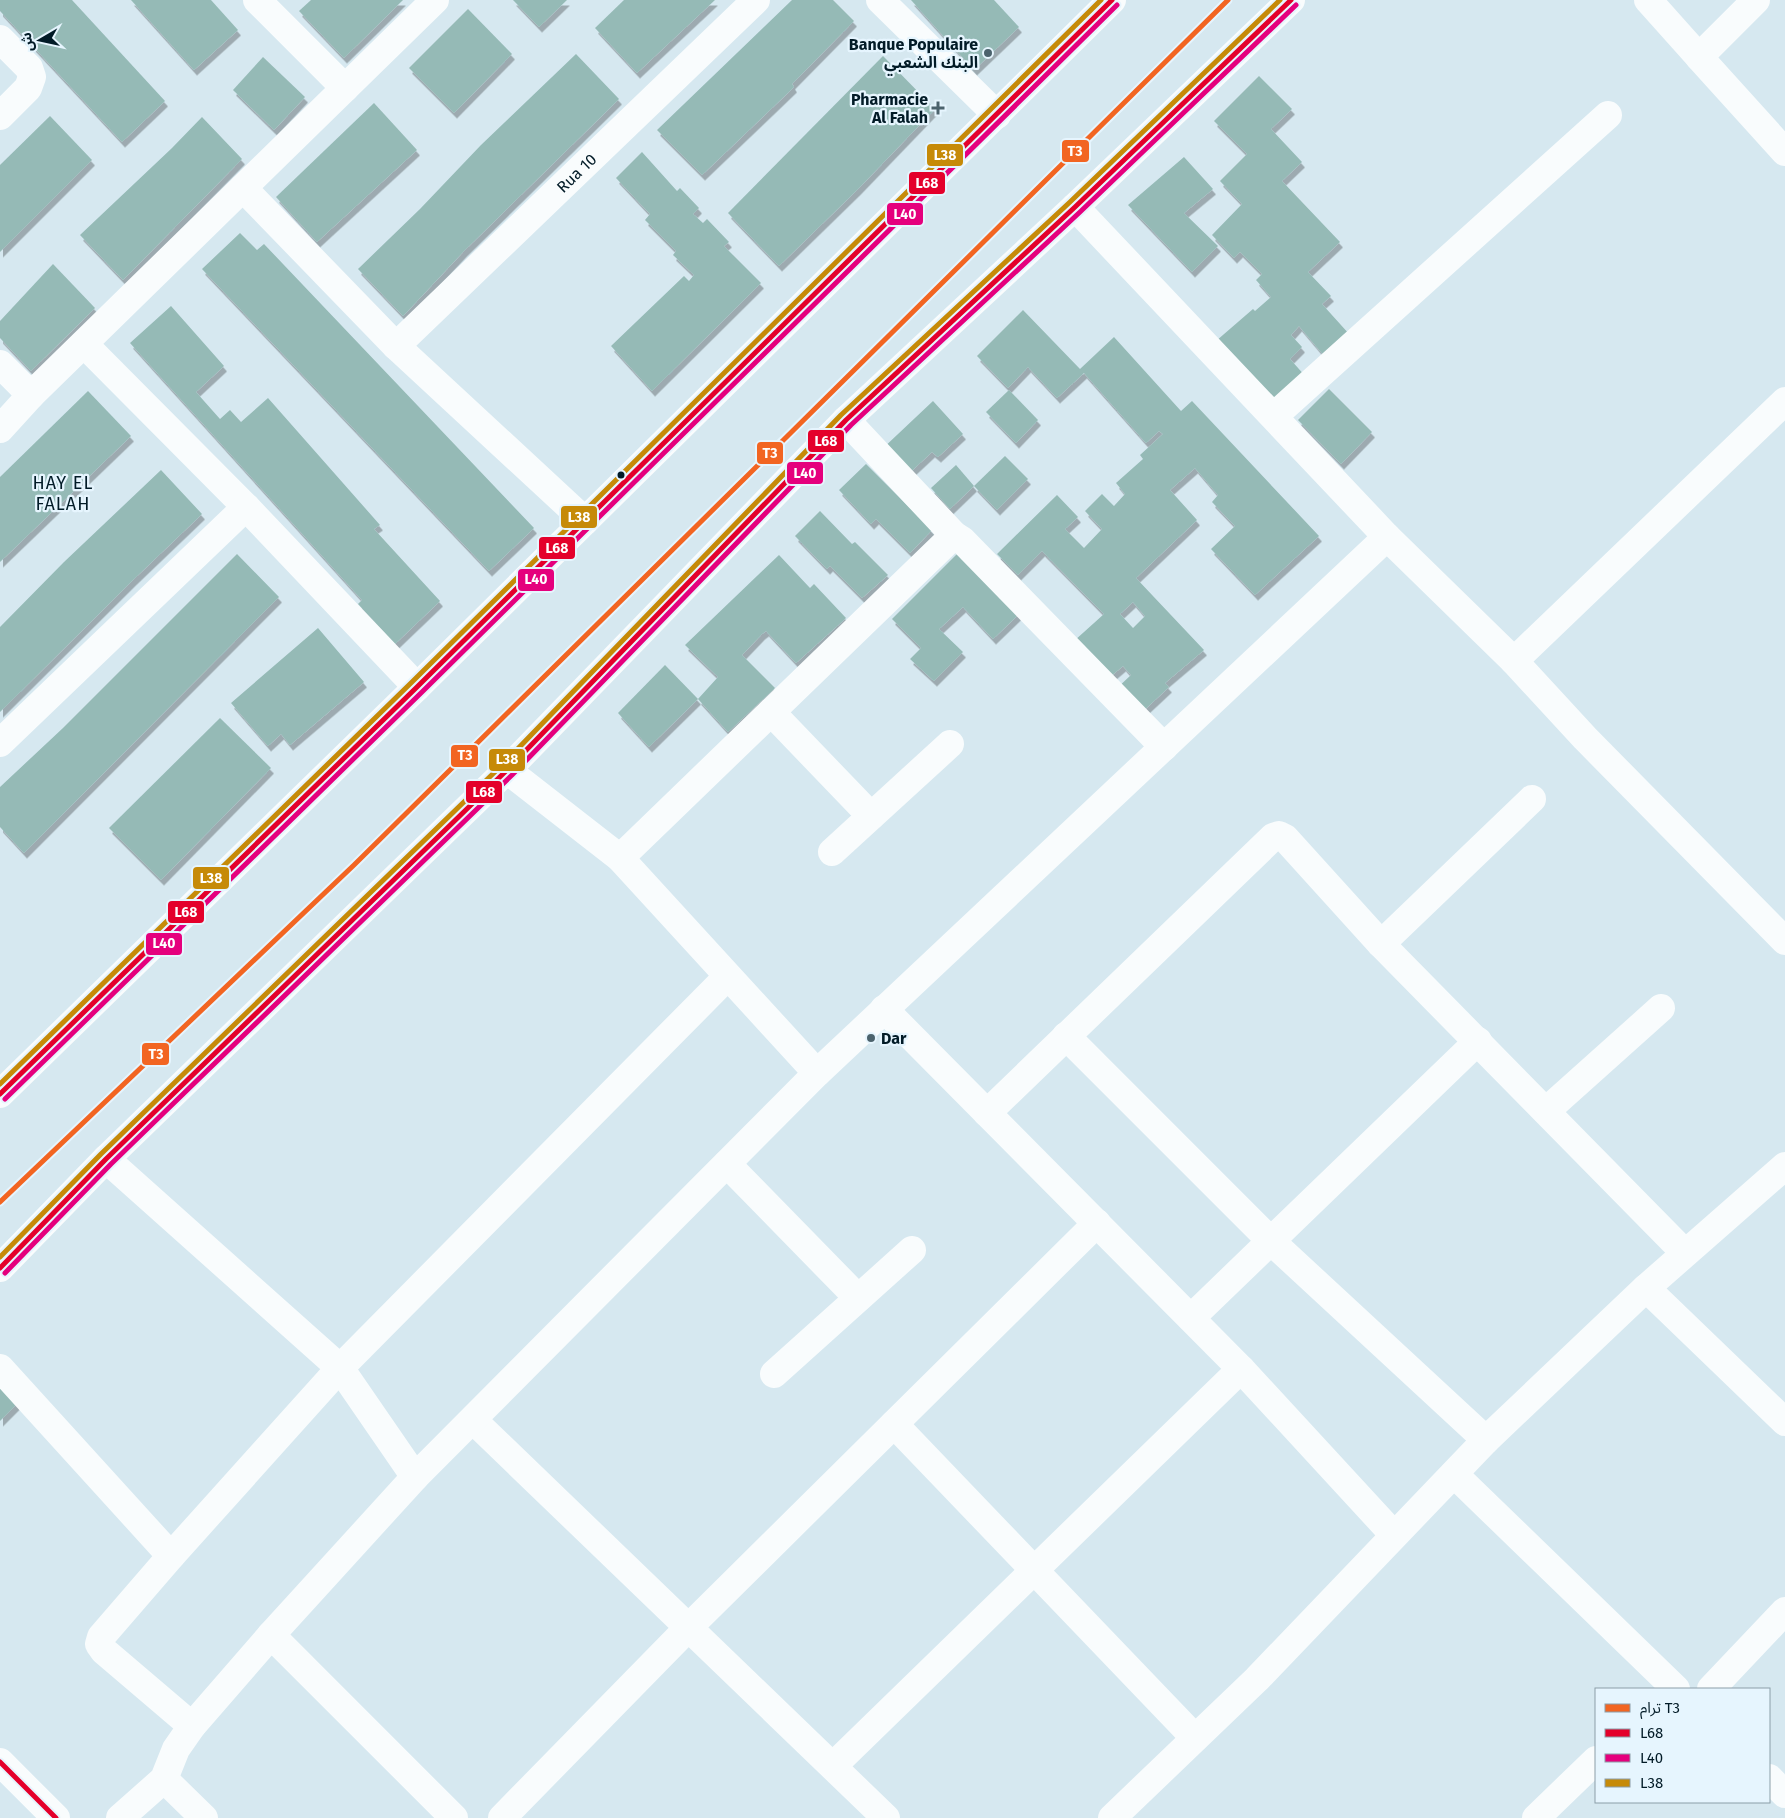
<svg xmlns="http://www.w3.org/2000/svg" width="1785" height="1818" font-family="'Fira Sans','Noto Sans Arabic',sans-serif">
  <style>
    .building { fill: #95bab6; fill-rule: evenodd; filter: url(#shadow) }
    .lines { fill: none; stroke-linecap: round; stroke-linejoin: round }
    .minor { stroke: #f9fcfd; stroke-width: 28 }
    .secondary { stroke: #f9fcfd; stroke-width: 28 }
    .primary { stroke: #f9fcfd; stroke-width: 28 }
    .bus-1-casing { stroke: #e6f5fe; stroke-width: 9 }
    .bus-2-casing { stroke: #e6f5fe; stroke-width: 9 }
    .bus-3-casing { stroke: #e6f5fe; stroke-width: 9 }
    .bus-1 { stroke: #e4002b; stroke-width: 5 }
    .bus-2 { stroke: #e5007d; stroke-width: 5 }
    .bus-3 { stroke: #c68a08; stroke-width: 5 }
    .tram-1-casing { stroke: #e6f5fe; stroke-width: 9 }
    .tram-1 { stroke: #f26522; stroke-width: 5 }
    .poi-dot { fill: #4c636d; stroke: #e6f5fe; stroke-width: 2 }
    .bus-dot { fill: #021b27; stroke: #e6f5fe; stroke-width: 2 }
    .labels { text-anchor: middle; stroke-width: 4.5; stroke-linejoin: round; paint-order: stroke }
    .poi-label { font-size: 16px; font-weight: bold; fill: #021b27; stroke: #e6f5fe; text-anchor: end }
    .street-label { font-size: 16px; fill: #021b27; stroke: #e6f5fe }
    .neighbourhood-label { font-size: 18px; letter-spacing: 1px; fill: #021b27; stroke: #e6f5fe }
    .line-badge { stroke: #e6f5fe; stroke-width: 2 }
    .badge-label { font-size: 14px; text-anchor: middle; font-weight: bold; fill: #fff }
  </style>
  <defs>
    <filter id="shadow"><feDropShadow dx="3" dy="5.5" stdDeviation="0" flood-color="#0004"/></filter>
  </defs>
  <rect width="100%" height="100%" fill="#d6e8f0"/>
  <g class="building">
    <polygon points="0,0 72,0 165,101 122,142 0,11"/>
    <polygon points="131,0 211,0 238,30 194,70"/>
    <polygon points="311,0 403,0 344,58 299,11"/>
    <polygon points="513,0 567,0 539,27"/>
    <polygon points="624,0 715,0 637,73 595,28"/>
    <polygon points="792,0 833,0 854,21 792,84 794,87 702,175 657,130"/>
    <polygon points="911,0 994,0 1019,27 974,70"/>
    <polygon points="468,9 512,54 454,113 409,68"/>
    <polygon points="576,54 619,99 464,251 403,316 358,269 420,209 481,145"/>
    <polygon points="883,56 935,109 858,189 779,266 728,213"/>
    <polygon points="263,57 305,97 274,130 233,90"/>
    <polygon points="1259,76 1292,109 1271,129 1302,162 1282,181 1340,242 1308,272 1331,296 1322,304 1350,335 1326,358 1299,326 1291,335 1302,347 1290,359 1307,378 1279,405 1216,341 1253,309 1255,311 1271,297 1256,280 1262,274 1240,252 1234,258 1212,235 1242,204 1220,181 1247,154 1214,121"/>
    <polygon points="374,103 417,150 317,242 276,197"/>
    <polygon points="50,116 92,160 0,252 0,165"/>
    <polygon points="202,117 242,159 123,280 80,235 172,148"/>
    <polygon points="642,152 677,191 680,188 699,208 693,214 703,223 707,219 729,242 724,246 761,283 652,391 611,346 684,276 689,281 694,275 673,255 676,251 645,220 650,214 616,178"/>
    <polygon points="1184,157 1213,189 1184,213 1218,246 1192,272 1128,205"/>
    <polygon points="240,233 257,250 264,244 534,528 489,571 202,269"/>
    <polygon points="53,264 95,308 31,371 0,338 0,321"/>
    <polygon points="171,306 224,366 196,392 220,419 230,410 241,422 268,398 380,525 374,529 440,601 395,644 358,604 362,600 130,343"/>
    <path d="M1023,310L1080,369L1114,337L1181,411L1192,401L1319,536L1255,595L1211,549L1235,526L1212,502L1218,495L1195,468L1170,490L1197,520L1136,578L1204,650L1165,683L1169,687L1139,715L1115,690L1131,675L1123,666L1110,677L1074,641L1104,614L1042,551L1018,575L997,554L1057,495L1078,517L1065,529L1084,548L1102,529L1085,511L1102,494L1114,506L1125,494L1116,483L1143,459L1140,455L1163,434L1159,431L1146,443L1084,373L1057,398L1028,367L1008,388L977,356ZM1133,602L1145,616L1133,628L1120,614Z"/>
    <polygon points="1329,389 1372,432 1341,464 1298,420"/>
    <polygon points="1009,390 1038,420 1016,443 986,412"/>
    <polygon points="88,391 131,436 0,562 0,477"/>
    <polygon points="933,401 963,434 938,457 932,452 904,478 880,451"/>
    <polygon points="1005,456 1028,479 997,510 974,486"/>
    <polygon points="866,464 932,530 910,553 876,519 871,524 839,490"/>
    <polygon points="956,465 974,486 950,509 931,488"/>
    <polygon points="161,470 202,514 134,579 0,712 0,627 64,562"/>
    <polygon points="820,511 852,544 855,542 888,575 862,598 830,566 827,569 795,536"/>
    <polygon points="960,551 1020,613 993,639 963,607 939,629 963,652 934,681 910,659 921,648 892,619"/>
    <polygon points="237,554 279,597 24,853 0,827 0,787 63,728"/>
    <polygon points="779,555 810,588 814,584 846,618 796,663 766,631 762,634 742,655 775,688 728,732 698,699 718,677 685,645"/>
    <polygon points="318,628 364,682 290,745 281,734 268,746 231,703"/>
    <polygon points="665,665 698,699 649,747 618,713"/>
    <polygon points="220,718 271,768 161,880 109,828"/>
    <polygon points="0,1384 17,1404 0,1421"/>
  </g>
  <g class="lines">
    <g class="minor">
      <polyline points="257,0 345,88"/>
      <polyline points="880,0 997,115"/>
      <polyline points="1648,0 1699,57"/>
      <polyline points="1756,0 1699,57 1785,152"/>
      <polyline points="0,39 29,68 32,77 28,88 0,116"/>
      <polyline points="243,188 396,346 585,521"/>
      <polyline points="1075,207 1387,537 1514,661 1585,738 1785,941"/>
      <polyline points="84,344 246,507 417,687"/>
      <path id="s1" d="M396,346L756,0"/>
      <polyline points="0,364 31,395"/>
      <polyline points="1274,416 1608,115"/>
      <polyline points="846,420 954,535 962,540 1164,747"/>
      <polyline points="0,429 31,395 435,0"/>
      <polyline points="1514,661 1785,401"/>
      <polyline points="771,712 871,816"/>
      <polyline points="0,743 246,507"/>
      <polyline points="507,770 620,858 817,1073"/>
      <polyline points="832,852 950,744"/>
      <polyline points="620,858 954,535"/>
      <polyline points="1381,944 1532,799"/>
      <polyline points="884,1009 1241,1369 1394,1535"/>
      <polyline points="1066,1036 1272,1242 1486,1440"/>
      <polyline points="1546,1111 1661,1008"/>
      <polyline points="987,1113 1273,837 1279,835 1285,838 1381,944 1685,1253"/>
      <polyline points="106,1159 340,1368 415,1477"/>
      <polyline points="727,1164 858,1298"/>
      <polyline points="1646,1288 1785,1422"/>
      <polyline points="1191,1318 1478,1041"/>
      <polyline points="0,1368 171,1556"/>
      <polyline points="774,1374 912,1250"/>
      <polyline points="473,1420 886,1818"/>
      <polyline points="894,1424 1195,1738"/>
      <polyline points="1454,1474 1676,1689"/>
      <polyline points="271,1635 454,1818"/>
      <polyline points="1711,1689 1785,1611"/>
      <polyline points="192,1726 104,1651 99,1644 101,1637 171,1556 340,1368 727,977"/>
      <polyline points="833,1766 1241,1369"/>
      <polyline points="1769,1778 1785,1794"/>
      <polyline points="164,1779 204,1818"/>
      <polyline points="120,1818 164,1779 176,1749 192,1726 271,1635 415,1477 817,1073 1387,537"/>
      <polyline points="502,1818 688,1628 1097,1223"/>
      <polyline points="1112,1818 1257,1679 1486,1440 1646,1288 1785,1166"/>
      <polyline points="1536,1818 1596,1760"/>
    </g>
    <g class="secondary">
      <polyline points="0,1094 417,687 1112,0"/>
      <polyline points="0,1268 106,1159 507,770 846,420 1075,207 1291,0"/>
    </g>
    <polyline class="primary" points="0,1762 56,1818"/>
    <defs>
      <g id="bus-1">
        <polyline points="0,1094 417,687 1112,0"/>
        <polyline points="0,1268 106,1159 507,770 846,420 1075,207 1291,0"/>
        <polyline points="0,1762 56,1818"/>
      </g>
      <g id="bus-2">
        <polyline points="5,1099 422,692 1117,5"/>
        <polyline points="5,1273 111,1164 512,775 851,425 1080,212 1296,5"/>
      </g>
      <g id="bus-3">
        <polyline points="0,1084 412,682 1101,0"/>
        <polyline points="0,1257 101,1154 502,765 841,415 1070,202 1280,0"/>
      </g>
    </defs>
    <use href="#bus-1" class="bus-1-casing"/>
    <use href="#bus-2" class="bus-2-casing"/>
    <use href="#bus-3" class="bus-3-casing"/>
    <use href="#bus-1" class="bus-1"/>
    <use href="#bus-2" class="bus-2"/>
    <use href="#bus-3" class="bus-3"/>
    <defs>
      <polyline id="tram-1" points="0,1202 354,865 1228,0"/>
    </defs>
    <use href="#tram-1" class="tram-1-casing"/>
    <use href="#tram-1" class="tram-1"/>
  </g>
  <g class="poi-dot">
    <circle cx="988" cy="53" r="5"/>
    <path d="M935.5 100.5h5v5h5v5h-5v5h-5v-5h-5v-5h5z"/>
    <circle cx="871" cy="1038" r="5"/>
  </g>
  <circle class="bus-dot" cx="621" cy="475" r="4.5"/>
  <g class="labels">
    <g class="poi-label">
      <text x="978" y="50">Banque Populaire<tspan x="978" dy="18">البنك الشعبي</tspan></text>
      <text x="928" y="105">Pharmacie<tspan x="928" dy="18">Al Falah</tspan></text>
      <text x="881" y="1044" text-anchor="start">Dar</text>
    </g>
    <g class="street-label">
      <text dy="6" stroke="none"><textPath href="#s1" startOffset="250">Rua 10</textPath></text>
    </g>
    <g class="neighbourhood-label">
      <text x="63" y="489">HAY EL<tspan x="63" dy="21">FALAH</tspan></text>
    </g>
  </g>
  <g class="line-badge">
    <rect x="1061" y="139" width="29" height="24" rx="5" fill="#f26522"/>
    <rect x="926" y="143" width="38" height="24" rx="5" fill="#c68a08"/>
    <rect x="908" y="171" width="38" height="24" rx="5" fill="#e4002b"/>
    <rect x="886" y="202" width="38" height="24" rx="5" fill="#e5007d"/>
    <rect x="807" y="429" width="38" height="24" rx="5" fill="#e4002b"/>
    <rect x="756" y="441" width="28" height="24" rx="5" fill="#f26522"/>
    <rect x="786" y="461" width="38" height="24" rx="5" fill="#e5007d"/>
    <rect x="560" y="505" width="38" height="24" rx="5" fill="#c68a08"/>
    <rect x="538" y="536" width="38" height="24" rx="5" fill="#e4002b"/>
    <rect x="517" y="568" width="38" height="24" rx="5" fill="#e5007d"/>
    <rect x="450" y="744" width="29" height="24" rx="5" fill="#f26522"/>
    <rect x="488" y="748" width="38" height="24" rx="5" fill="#c68a08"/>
    <rect x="465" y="780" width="38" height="24" rx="5" fill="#e4002b"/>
    <rect x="192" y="866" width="38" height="24" rx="5" fill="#c68a08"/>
    <rect x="167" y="900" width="38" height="24" rx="5" fill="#e4002b"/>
    <rect x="145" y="932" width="38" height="24" rx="5" fill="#e5007d"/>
    <rect x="141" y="1042" width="29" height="24" rx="5" fill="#f26522"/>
  </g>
  <g class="badge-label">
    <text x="1075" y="156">T3</text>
    <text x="945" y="160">L38</text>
    <text x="927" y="188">L68</text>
    <text x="905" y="219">L40</text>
    <text x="826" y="446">L68</text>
    <text x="770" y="458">T3</text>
    <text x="805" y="478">L40</text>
    <text x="579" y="522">L38</text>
    <text x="557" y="553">L68</text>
    <text x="536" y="584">L40</text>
    <text x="465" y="760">T3</text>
    <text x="507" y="764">L38</text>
    <text x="484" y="797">L68</text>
    <text x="211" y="883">L38</text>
    <text x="186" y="917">L68</text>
    <text x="164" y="948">L40</text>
    <text x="156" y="1059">T3</text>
  </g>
  <rect x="1595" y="1688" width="175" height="115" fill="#e6f5fe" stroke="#8b9ea8"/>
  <rect x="1605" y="1704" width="25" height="8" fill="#f26522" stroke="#8b9ea8"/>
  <text x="1640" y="1713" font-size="15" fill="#021b27">ترام T3</text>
  <rect x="1605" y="1729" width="25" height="8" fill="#e4002b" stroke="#8b9ea8"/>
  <text x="1640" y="1738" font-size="15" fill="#021b27">L68</text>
  <rect x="1605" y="1754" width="25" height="8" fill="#e5007d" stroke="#8b9ea8"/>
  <text x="1640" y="1763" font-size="15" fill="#021b27">L40</text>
  <rect x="1605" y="1779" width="25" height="8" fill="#c68a08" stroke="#8b9ea8"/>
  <text x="1640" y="1788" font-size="15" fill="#021b27">L38</text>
  <g transform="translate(40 40) rotate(261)" stroke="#e6f5fe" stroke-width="4" paint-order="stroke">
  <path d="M0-4L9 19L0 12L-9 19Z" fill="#021b27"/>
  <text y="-8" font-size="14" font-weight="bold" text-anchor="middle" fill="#021b27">ش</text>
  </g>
</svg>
